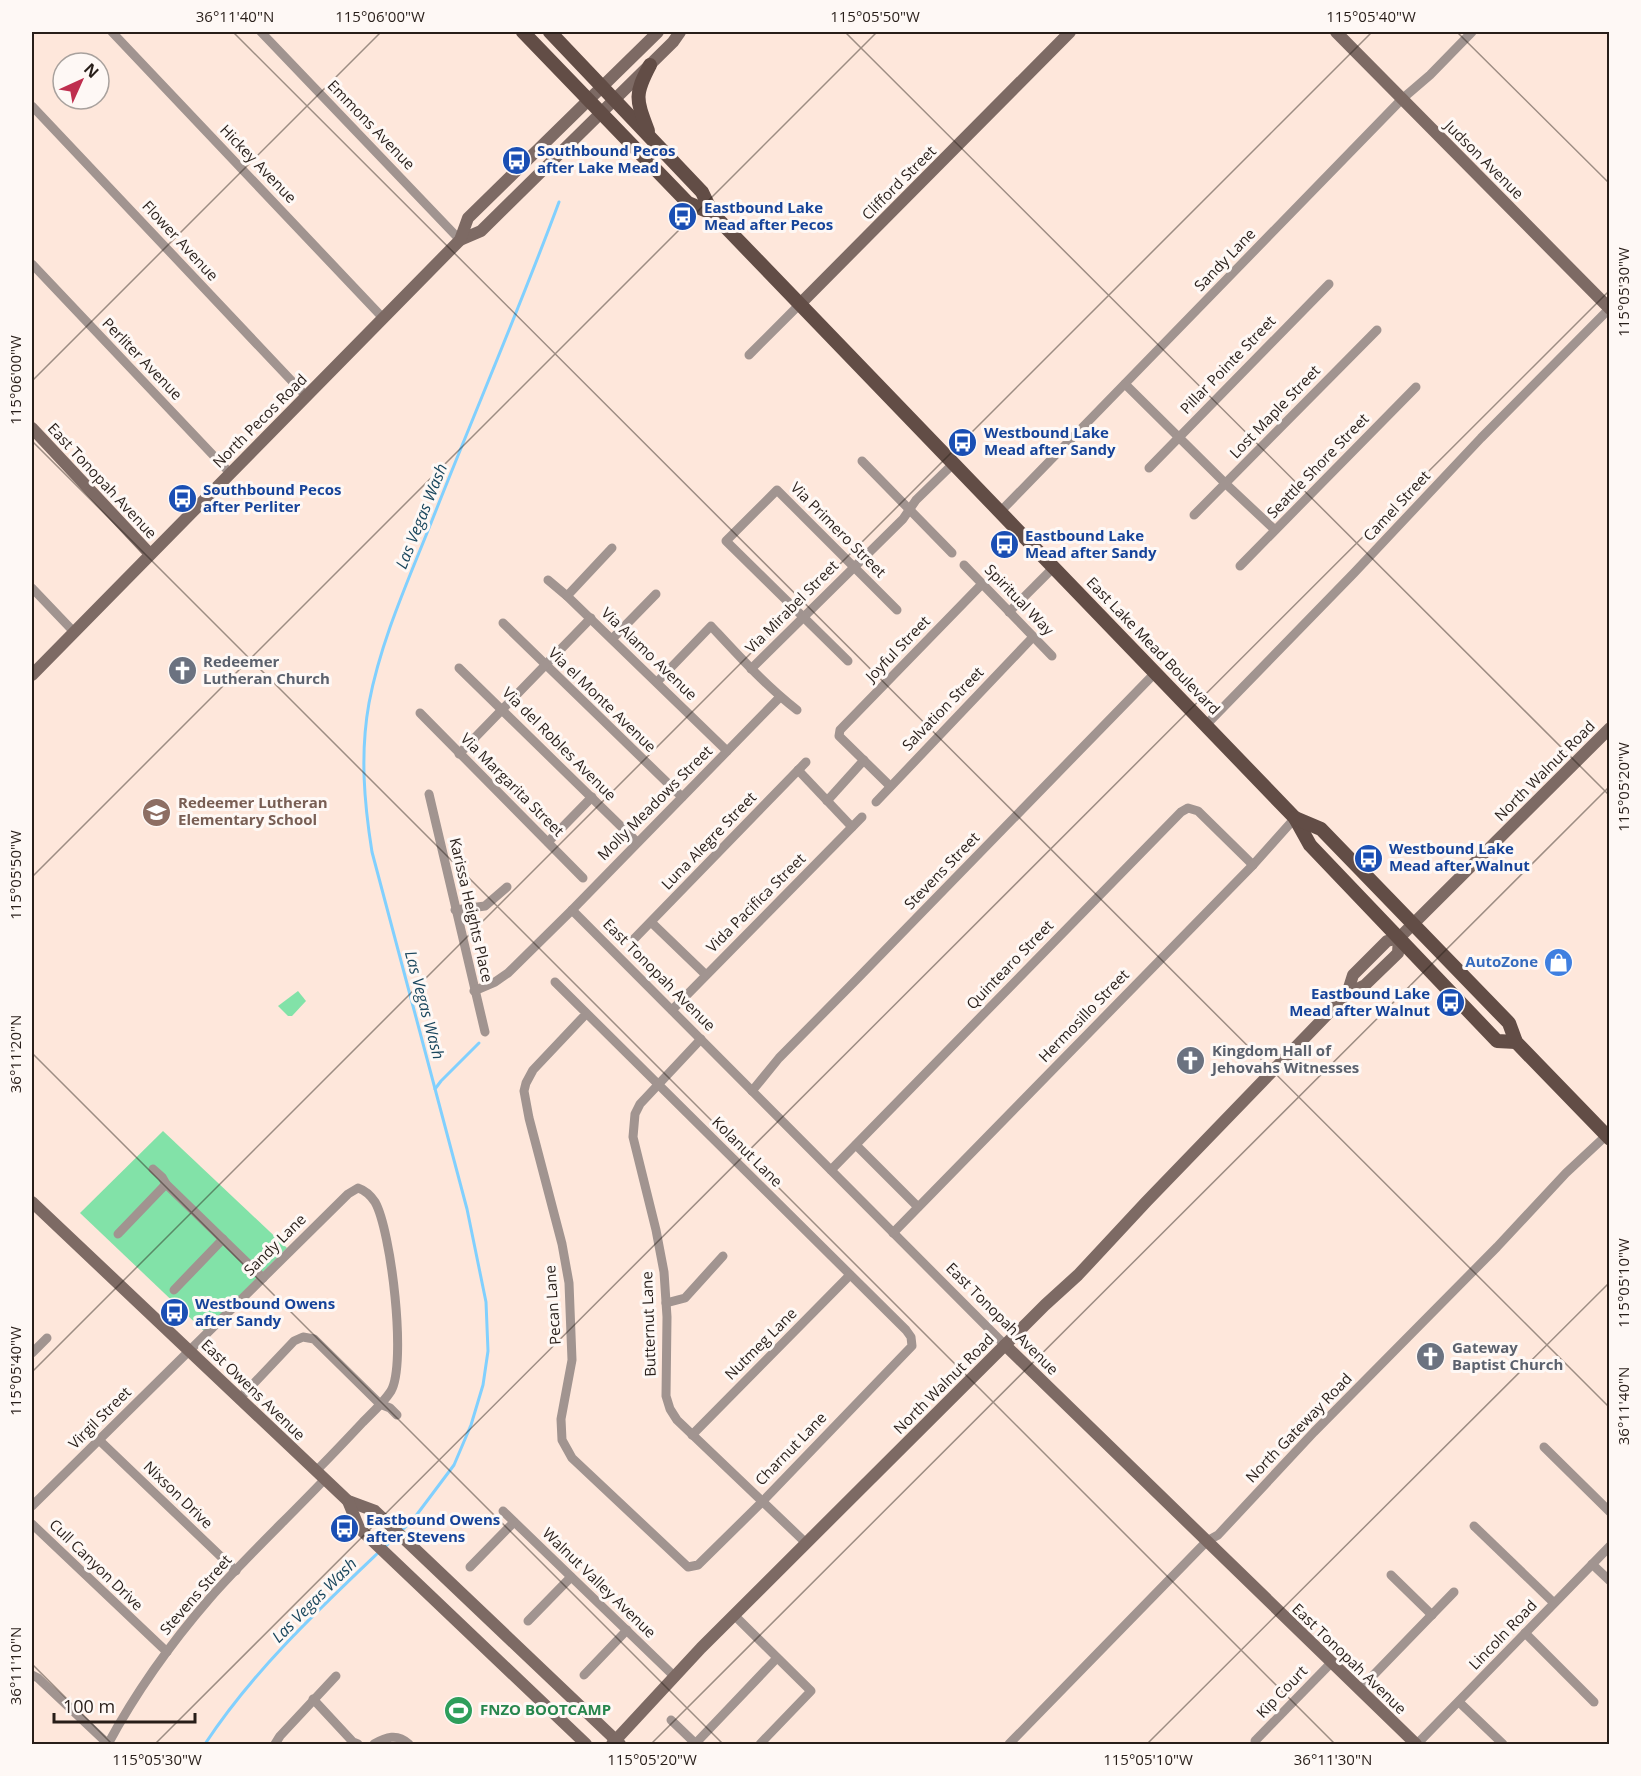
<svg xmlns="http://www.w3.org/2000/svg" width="1641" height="1776" font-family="'Open Sans',sans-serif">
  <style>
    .green { fill: #82e2a8 }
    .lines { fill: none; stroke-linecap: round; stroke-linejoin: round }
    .stream { stroke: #81d0fe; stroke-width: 3 }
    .street { stroke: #a19490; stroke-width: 9 }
    .secondary { stroke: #7d6a64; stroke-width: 12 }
    .primary { stroke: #624d46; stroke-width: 14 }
    .ticks { fill: none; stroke: #281e19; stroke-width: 1.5; stroke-opacity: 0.45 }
    .labels { text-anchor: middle; stroke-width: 6; stroke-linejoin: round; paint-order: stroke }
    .street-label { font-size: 15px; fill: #281e19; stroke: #fef8f5 }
    .transit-label { font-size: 15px; font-weight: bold; fill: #164399; stroke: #fef8f5; text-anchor: start }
    .worship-label { font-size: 15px; font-weight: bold; fill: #5b616d; stroke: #fef8f5; text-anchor: start }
    .education-label { font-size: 15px; font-weight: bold; fill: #785e54; stroke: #fef8f5; text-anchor: start }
    .shop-label { font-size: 15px; font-weight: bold; fill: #366cbe; stroke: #fef8f5; text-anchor: end }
    .leisure-label { font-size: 15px; font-weight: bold; fill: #27864d; stroke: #fef8f5; text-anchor: start }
    .water-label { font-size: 16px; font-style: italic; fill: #1a475e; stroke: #fef8f5 }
    .neatline { fill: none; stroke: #281e19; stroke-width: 2 }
    .ticks-label { font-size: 15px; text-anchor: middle; fill: #281e19 }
  </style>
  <rect width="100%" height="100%" fill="#fee7db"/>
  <g class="green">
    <polygon points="298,991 306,1001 292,1016 288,1016 278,1006"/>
    <polygon points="163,1131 287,1248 204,1331 80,1213"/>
  </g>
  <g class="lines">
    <g class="stream">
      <polyline points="435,1089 441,1081 479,1043"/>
      <path d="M400,1532L412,1521L454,1465L471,1425L483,1385L488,1351L486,1302L467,1209L372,852C364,802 360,753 369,703C381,640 408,581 431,523C473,416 519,310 559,202"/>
      <polyline points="385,1547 395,1537"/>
      <path d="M205,1744C253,1671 317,1611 380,1551"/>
    </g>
    <g class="street">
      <polyline points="112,32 383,318"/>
      <polyline points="261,32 460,240"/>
      <polyline points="32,106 306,396"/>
      <polyline points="32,264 230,473"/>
      <polyline points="749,355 800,304"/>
      <polyline points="1125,384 1226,484 1275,530"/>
      <polyline points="862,461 952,553"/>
      <polyline points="1149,468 1329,284"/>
      <polyline points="1001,511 1402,99 1430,75 1472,32"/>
      <polyline points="1194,515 1377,330"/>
      <polyline points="964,565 1052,656"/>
      <polyline points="1240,566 1416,387"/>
      <polyline points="548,580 567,596 727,751"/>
      <polyline points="32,588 74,632"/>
      <polyline points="567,596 612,548"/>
      <polyline points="1009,612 1054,567"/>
      <polyline points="503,623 682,797"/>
      <polyline points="612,639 656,594"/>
      <polyline points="848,661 726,541 777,490 897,610"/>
      <polyline points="459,668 637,842"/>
      <polyline points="751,669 903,519 916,500 954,463"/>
      <path d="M657,682L711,626C738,655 765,685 797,710"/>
      <polyline points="420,713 583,878"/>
      <polyline points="1206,725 1354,573 1481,438 1610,308"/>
      <polyline points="459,754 591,618"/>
      <polyline points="798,770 852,827"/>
      <polyline points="890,786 839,736 840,730 982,584"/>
      <polyline points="429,794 485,1032"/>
      <polyline points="827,801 864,760"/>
      <polyline points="876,802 1033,637"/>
      <polyline points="548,842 592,797"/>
      <polyline points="455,910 485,906 507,887"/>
      <polyline points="572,910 1005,1345"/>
      <polyline points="651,922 706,975"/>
      <polyline points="634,939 806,762"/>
      <polyline points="555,982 906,1330 911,1337 912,1346 762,1502 698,1565 688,1567 572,1458 562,1440 561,1419 572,1360 569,1283 562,1244 529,1118 524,1091 526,1083 533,1070 586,1014"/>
      <polyline points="474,991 495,982 508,973 572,910 780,697"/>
      <polyline points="672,1010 862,817"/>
      <polyline points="701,1039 640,1104 635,1114 633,1137 656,1230 664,1272 667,1317 666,1396 670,1409 677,1420 806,1543"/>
      <polyline points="752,1091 779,1058 856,980 1155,673"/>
      <polyline points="856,1145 918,1207"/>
      <polyline points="153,1169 162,1177 166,1184 263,1278"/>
      <polyline points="831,1170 1181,812 1188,808 1198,811 1253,865"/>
      <polyline points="893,1233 1253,865 1295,818"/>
      <polyline points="118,1234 166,1184"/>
      <polyline points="174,1290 223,1239"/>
      <polyline points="666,1303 685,1298 723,1256"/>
      <polyline points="32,1353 47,1338"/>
      <polyline points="240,1398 294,1341 303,1337 314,1339 380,1404 390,1408 397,1415"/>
      <polyline points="692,1435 850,1275"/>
      <polyline points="99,1440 236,1571"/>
      <polyline points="1544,1447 1610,1512"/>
      <path d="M32,1506L348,1194L358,1188C364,1190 371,1196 375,1202C391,1230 407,1363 391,1391C384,1402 373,1412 363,1422C348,1438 332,1455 316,1471"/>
      <polyline points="503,1511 675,1677"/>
      <polyline points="32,1524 167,1652"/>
      <polyline points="1474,1526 1554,1603"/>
      <polyline points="1592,1564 1610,1581"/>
      <polyline points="470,1567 514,1522"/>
      <polyline points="1391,1575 1432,1615"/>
      <polyline points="734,1615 811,1691 760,1744"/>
      <polyline points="528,1621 571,1577"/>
      <polyline points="1525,1633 1594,1702"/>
      <polyline points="32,1675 38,1678 108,1744"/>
      <polyline points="584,1675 627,1630"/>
      <polyline points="1359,1690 1454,1592"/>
      <polyline points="313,1699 353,1742 358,1744"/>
      <polyline points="1459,1702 1503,1744"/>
      <polyline points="671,1720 696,1744"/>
      <polyline points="1255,1741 1331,1663"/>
      <path d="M108,1744C136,1692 171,1643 210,1598C246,1557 287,1519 325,1479"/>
      <polyline points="275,1744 280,1736 336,1676"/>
      <path d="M374,1744C386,1737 397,1733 409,1744"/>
      <polyline points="695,1744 777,1658"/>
      <polyline points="1009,1744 1207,1541 1218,1535 1314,1432 1497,1247 1566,1173 1610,1132"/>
      <polyline points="1417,1744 1610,1546"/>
    </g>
    <g class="secondary">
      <polyline points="1336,32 1610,309"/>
      <polyline points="460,240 481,231 673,42 680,32"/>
      <polyline points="800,304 1070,32"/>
      <polyline points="32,428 150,554"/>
      <polyline points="32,675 460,240 468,218 658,32"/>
      <polyline points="1347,994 1353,975 1387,941 1399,938 1610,728"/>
      <polyline points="32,1202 348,1501 375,1511 620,1744"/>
      <polyline points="1005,1345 1416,1744"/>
      <polyline points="348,1501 359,1528 586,1744"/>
      <polyline points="612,1744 701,1648 1045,1305 1078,1275 1146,1202 1347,994 1365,985 1394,957 1398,953 1399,938"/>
    </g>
    <g class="primary">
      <polyline points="523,32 688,203 712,213"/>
      <polyline points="550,32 702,192 712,213 1295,818 1310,845 1497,1041 1516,1042"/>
      <path d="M648,131C636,99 634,95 650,65"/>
      <polyline points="1295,818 1321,829 1509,1023 1516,1042 1610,1139"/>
    </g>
  </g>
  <path class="ticks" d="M233,32L1610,1408M845,32L1610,796M1457,32L1610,184M32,381L381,32M32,441L1335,1744M32,877L877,32M32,1053L723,1744M32,1372L1372,32M32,1664L112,1744M155,1744L1610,290M651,1744L1610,786M1147,1744L1610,1282"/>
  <defs>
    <symbol id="bus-disc" viewBox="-11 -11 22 22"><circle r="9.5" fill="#1a4fb4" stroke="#fef8f5"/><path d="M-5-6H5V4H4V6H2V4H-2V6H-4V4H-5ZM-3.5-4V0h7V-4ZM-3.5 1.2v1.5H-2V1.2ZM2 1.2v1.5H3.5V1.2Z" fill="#fff"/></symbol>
    <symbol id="church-disc" viewBox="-11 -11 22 22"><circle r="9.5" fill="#6b7280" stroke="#fef8f5"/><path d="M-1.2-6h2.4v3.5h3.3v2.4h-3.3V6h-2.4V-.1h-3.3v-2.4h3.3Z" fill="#fff"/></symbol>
    <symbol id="school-disc" viewBox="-11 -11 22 22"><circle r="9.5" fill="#8d6e63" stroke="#fef8f5"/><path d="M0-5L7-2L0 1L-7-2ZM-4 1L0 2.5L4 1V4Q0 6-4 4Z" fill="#fff"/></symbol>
    <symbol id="shop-disc" viewBox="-11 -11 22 22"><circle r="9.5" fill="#3f7fe0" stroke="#fef8f5"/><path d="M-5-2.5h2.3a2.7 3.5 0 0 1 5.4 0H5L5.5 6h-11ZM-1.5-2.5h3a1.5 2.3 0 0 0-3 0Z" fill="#fff"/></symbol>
    <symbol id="stadium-disc" viewBox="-11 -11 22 22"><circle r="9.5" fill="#2e9e5b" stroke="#fef8f5"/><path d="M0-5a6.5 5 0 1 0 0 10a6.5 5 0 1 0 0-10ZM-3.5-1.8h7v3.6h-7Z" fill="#fff"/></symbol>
  </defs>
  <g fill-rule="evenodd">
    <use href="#bus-disc" x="500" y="144" width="33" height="33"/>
    <use href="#bus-disc" x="666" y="200" width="33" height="33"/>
    <use href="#bus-disc" x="946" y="426" width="33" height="33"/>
    <use href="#bus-disc" x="166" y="482" width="33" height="33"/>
    <use href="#bus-disc" x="988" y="528" width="33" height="33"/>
    <use href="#church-disc" x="166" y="654" width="33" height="33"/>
    <use href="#school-disc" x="140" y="796" width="33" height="33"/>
    <use href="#bus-disc" x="1352" y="842" width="33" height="33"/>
    <use href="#shop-disc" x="1542" y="946" width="33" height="33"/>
    <use href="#bus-disc" x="1434" y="986" width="33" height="33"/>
    <use href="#church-disc" x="1174" y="1044" width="33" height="33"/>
    <use href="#bus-disc" x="158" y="1296" width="33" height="33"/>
    <use href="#church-disc" x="1414" y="1340" width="33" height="33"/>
    <use href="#bus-disc" x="328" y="1512" width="33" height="33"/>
    <use href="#stadium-disc" x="442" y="1694" width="33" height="33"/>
  </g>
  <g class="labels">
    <g class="street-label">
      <text transform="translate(371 125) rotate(46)" y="5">Emmons Avenue</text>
      <text transform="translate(1484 160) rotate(45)" y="5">Judson Avenue</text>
      <text transform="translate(258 164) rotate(46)" y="5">Hickey Avenue</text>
      <text transform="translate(899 183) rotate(-45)" y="5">Clifford Street</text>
      <text transform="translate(180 241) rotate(47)" y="5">Flower Avenue</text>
      <text transform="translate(1225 260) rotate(-46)" y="5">Sandy Lane</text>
      <text transform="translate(142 359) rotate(46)" y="5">Perliter Avenue</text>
      <text transform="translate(1228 365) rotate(-46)" y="5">Pillar Pointe Street</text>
      <text transform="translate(1275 412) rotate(-46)" y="5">Lost Maple Street</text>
      <text transform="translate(260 421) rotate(-45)" y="5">North Pecos Road</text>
      <text transform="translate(1318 466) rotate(-46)" y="5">Seattle Shore Street</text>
      <text transform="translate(102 481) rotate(47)" y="5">East Tonopah Avenue</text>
      <text transform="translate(1397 506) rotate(-47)" y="5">Camel Street</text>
      <text transform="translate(838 530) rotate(45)" y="5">Via Primero Street</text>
      <text transform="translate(1019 600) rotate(46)" y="5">Spiritual Way</text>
      <text transform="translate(792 607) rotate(-45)" y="5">Via Mirabel Street</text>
      <text transform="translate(1153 646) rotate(46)" y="5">East Lake Mead Boulevard</text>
      <text transform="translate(898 649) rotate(-46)" y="5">Joyful Street</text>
      <text transform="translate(649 654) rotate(44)" y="5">Via Alamo Avenue</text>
      <text transform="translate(602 700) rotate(44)" y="5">Via el Monte Avenue</text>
      <text transform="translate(943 709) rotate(-46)" y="5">Salvation Street</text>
      <text transform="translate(559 744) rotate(45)" y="5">Via del Robles Avenue</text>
      <text transform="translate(1545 771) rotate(-45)" y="5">North Walnut Road</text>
      <text transform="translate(512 785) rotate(45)" y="5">Via Margarita Street</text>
      <text transform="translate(655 803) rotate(-45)" y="5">Molly Meadows Street</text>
      <text transform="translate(709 841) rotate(-46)" y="5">Luna Alegre Street</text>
      <text transform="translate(942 871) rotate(-46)" y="5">Stevens Street</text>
      <text transform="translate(756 903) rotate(-45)" y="5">Vida Pacifica Street</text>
      <text transform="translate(471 910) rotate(77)" y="5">Karissa Heights Place</text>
      <text transform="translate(1010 965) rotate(-46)" y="5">Quintearo Street</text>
      <text transform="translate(659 975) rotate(45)" y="5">East Tonopah Avenue</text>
      <text transform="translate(1084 1016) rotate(-46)" y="5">Hermosillo Street</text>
      <text transform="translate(747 1152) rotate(45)" y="5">Kolanut Lane</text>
      <text transform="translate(275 1245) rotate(-45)" y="5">Sandy Lane</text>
      <text transform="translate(553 1305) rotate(-94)" y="5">Pecan Lane</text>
      <text transform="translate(1002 1319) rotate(45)" y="5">East Tonopah Avenue</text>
      <text transform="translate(649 1324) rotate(-92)" y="5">Butternut Lane</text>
      <text transform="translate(761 1344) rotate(-45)" y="5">Nutmeg Lane</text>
      <text transform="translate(944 1384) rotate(-45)" y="5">North Walnut Road</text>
      <text transform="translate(253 1390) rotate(44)" y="5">East Owens Avenue</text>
      <text transform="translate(100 1418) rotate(-45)" y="5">Virgil Street</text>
      <text transform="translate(1299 1428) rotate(-46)" y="5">North Gateway Road</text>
      <text transform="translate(791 1449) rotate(-46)" y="5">Charnut Lane</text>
      <text transform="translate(178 1495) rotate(44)" y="5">Nixson Drive</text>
      <text transform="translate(96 1565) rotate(44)" y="5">Cull Canyon Drive</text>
      <text transform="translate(599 1583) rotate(44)" y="5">Walnut Valley Avenue</text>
      <text transform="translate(196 1595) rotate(-49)" y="5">Stevens Street</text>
      <text transform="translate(1503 1635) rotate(-46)" y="5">Lincoln Road</text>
      <text transform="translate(1349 1659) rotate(44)" y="5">East Tonopah Avenue</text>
      <text transform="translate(1282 1692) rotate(-46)" y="5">Kip Court</text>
    </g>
    <g class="transit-label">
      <text x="537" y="156">Southbound Pecos<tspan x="537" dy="17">after Lake Mead</tspan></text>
      <text x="704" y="213">Eastbound Lake<tspan x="704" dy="17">Mead after Pecos</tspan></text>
      <text x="984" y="438">Westbound Lake<tspan x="984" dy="17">Mead after Sandy</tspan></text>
      <text x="203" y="495">Southbound Pecos<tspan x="203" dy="17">after Perliter</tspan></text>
      <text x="1025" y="541">Eastbound Lake<tspan x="1025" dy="17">Mead after Sandy</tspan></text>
      <text x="1389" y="854">Westbound Lake<tspan x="1389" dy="17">Mead after Walnut</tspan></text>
      <text x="1430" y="999" text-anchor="end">Eastbound Lake<tspan x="1430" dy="17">Mead after Walnut</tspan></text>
      <text x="195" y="1309">Westbound Owens<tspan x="195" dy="17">after Sandy</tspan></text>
      <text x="366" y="1525">Eastbound Owens<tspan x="366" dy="17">after Stevens</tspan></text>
    </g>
    <g class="worship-label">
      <text x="203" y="667">Redeemer<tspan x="203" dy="17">Lutheran Church</tspan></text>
      <text x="1212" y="1056">Kingdom Hall of<tspan x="1212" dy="17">Jehovahs Witnesses</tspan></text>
      <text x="1452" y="1353">Gateway<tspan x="1452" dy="17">Baptist Church</tspan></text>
    </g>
    <g class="education-label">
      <text x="178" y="808">Redeemer Lutheran<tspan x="178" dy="17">Elementary School</tspan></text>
    </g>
    <g class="shop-label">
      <text x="1538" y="967">AutoZone</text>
    </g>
    <g class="leisure-label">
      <text x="480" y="1715">FNZO BOOTCAMP</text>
    </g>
    <g class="water-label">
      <text transform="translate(421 516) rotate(-68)" y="6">Las Vegas Wash</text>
      <text transform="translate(425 1005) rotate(75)" y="6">Las Vegas Wash</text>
      <text transform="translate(314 1600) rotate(-45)" y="6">Las Vegas Wash</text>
    </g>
  </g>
  <rect width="1641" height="1776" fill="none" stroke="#fef8f5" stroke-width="66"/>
  <g transform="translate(81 81) rotate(45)"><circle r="28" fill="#fef8f5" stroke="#a8a19d" stroke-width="1.5"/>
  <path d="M0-4.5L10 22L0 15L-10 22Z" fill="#bf2e4e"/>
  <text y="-9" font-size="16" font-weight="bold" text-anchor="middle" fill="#281e19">N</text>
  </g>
  <path d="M54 1713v9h141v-9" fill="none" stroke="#281e19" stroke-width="3"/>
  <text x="63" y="1713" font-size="18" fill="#281e19" stroke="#fef8f5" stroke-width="4.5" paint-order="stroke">100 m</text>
  <rect x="33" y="33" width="1575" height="1710" class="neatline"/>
  <g class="ticks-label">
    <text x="235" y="22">36°11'40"N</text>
    <text x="380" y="22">115°06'00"W</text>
    <text x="875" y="22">115°05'50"W</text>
    <text x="1371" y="22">115°05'40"W</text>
    <text transform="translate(1624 292) rotate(-90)" y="5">115°05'30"W</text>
    <text transform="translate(16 380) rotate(-90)" y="5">115°06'00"W</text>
    <text transform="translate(1624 787) rotate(-90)" y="5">115°05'20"W</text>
    <text transform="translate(16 875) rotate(-90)" y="5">115°05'50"W</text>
    <text transform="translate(16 1054) rotate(-90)" y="5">36°11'20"N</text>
    <text transform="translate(1624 1283) rotate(-90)" y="5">115°05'10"W</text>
    <text transform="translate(16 1371) rotate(-90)" y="5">115°05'40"W</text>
    <text transform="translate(1624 1406) rotate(-90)" y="5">36°11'40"N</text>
    <text transform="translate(16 1666) rotate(-90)" y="5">36°11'10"N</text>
    <text x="157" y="1765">115°05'30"W</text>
    <text x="652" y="1765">115°05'20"W</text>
    <text x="1148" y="1765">115°05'10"W</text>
    <text x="1333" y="1765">36°11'30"N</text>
  </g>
</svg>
